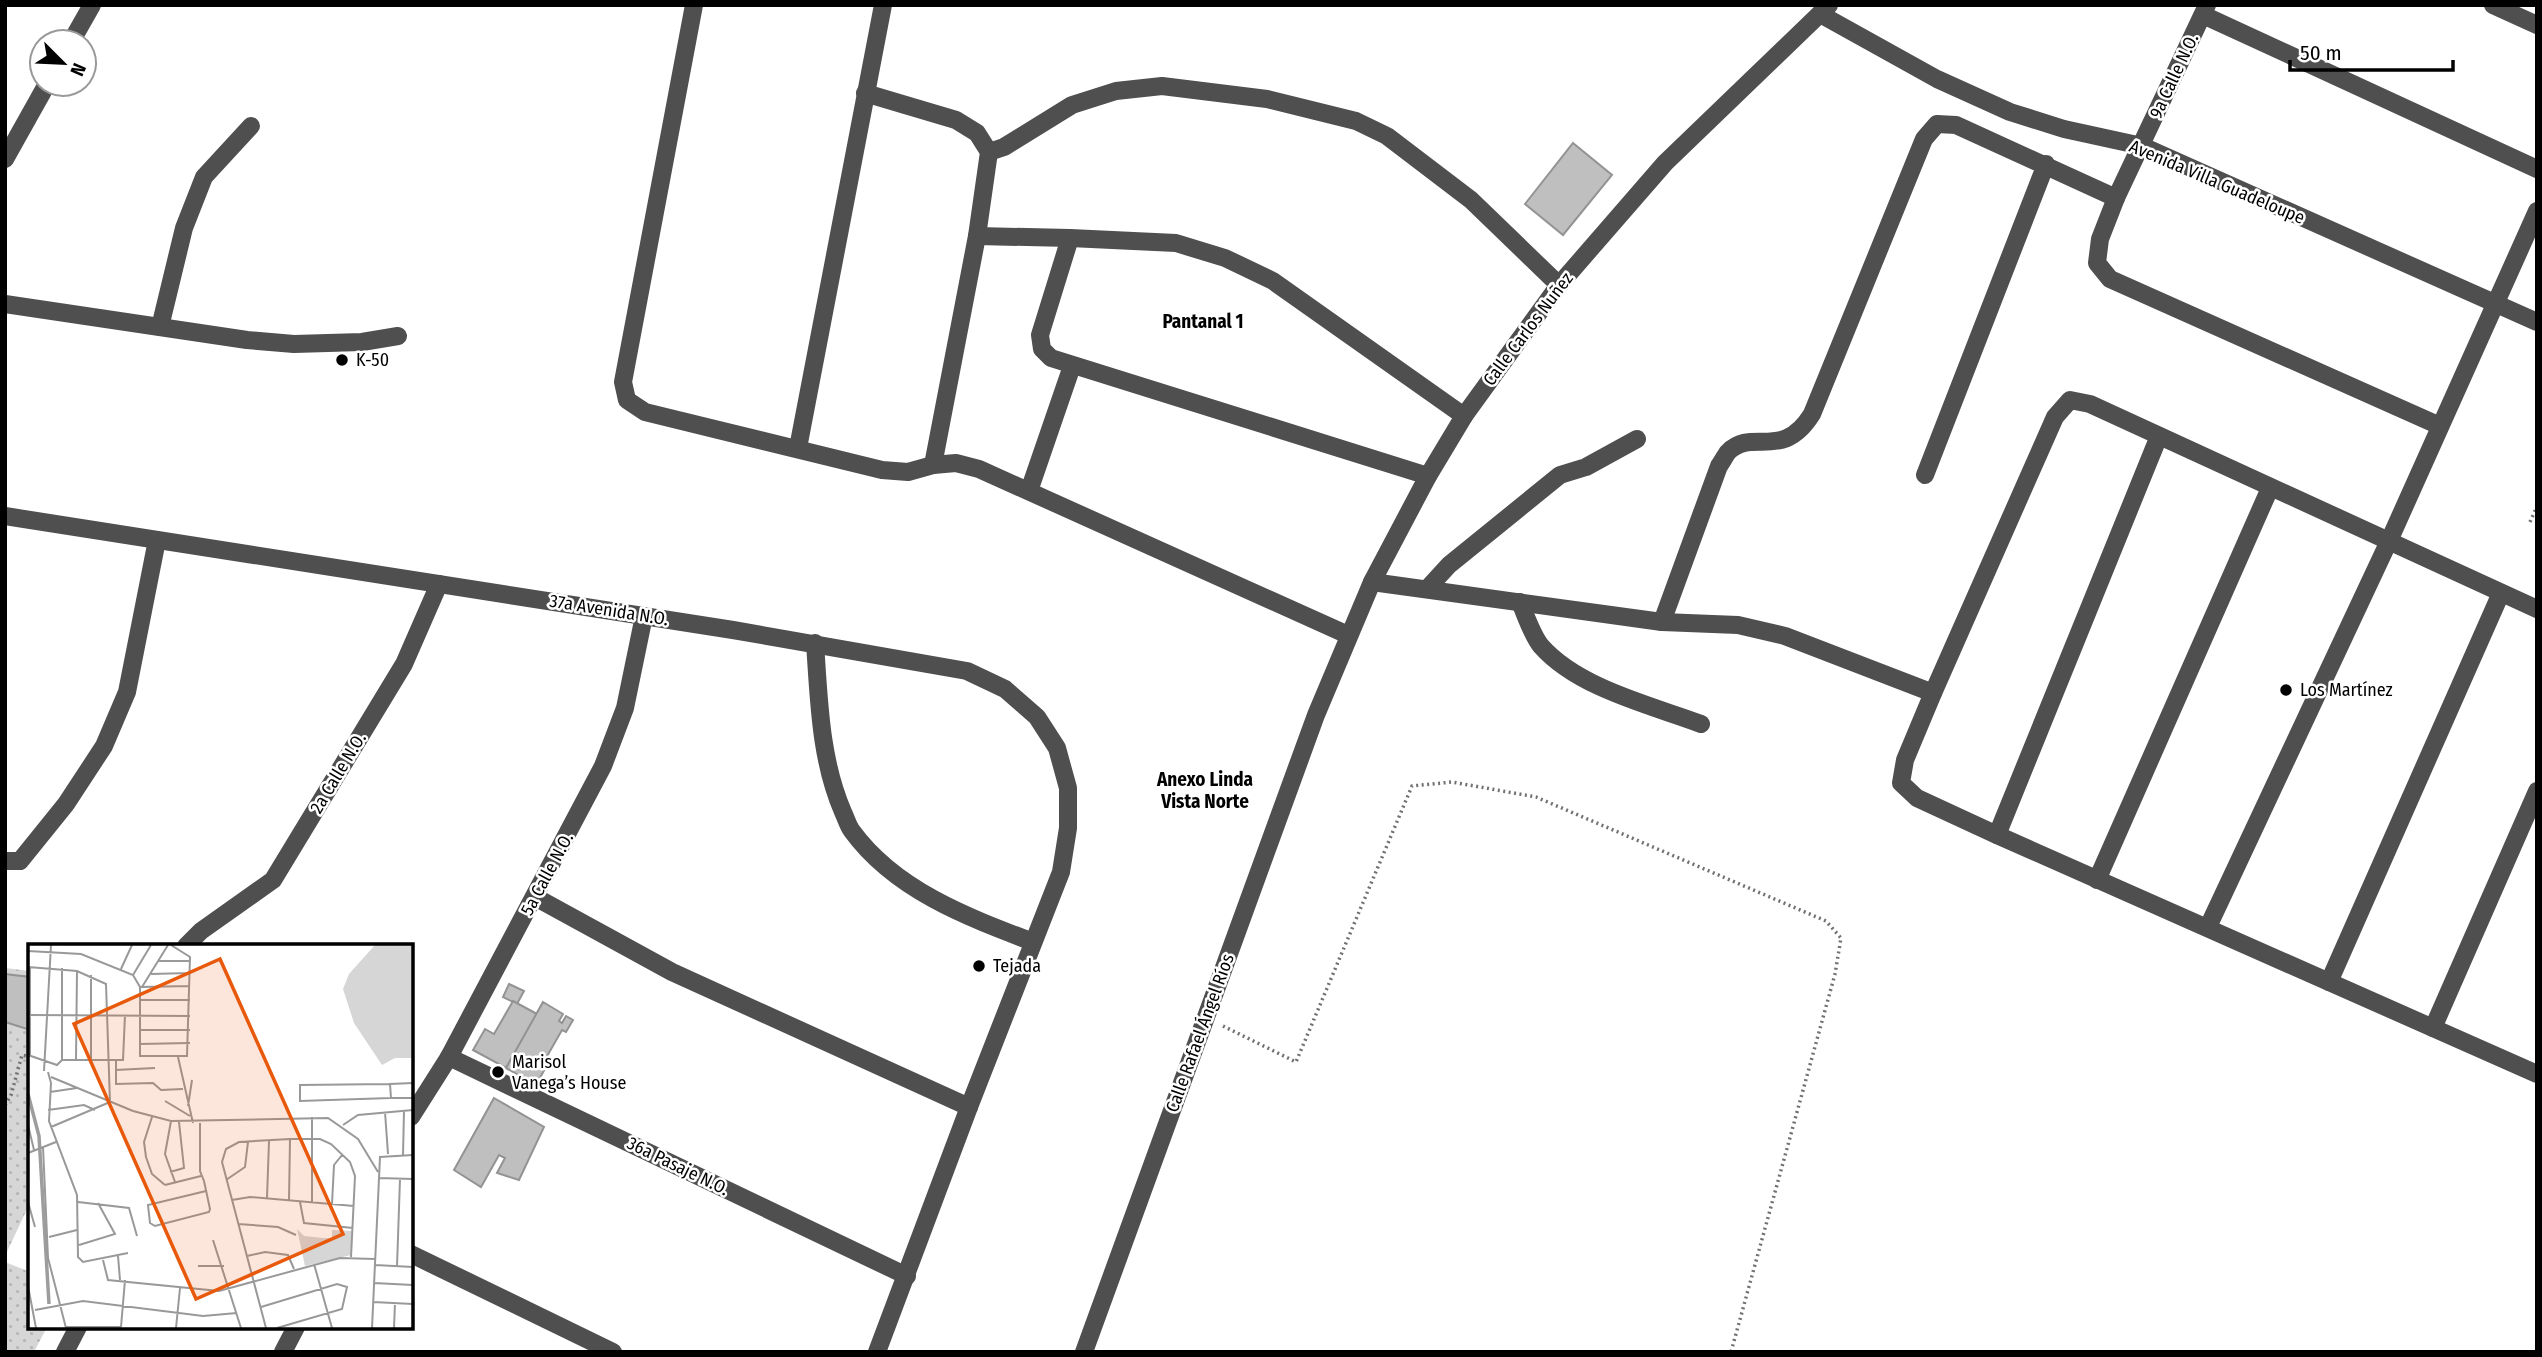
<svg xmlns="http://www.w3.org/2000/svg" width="2542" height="1357" font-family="'Fira Sans Condensed',sans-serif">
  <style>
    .park { fill: url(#park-dots) }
    .building { fill: #bfbfbf; stroke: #939393; stroke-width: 2 }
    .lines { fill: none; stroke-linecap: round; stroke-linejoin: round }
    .path { stroke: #717171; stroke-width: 3.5; stroke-dasharray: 2 3.5; stroke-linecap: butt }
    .minor { stroke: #4f4f4f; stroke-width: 18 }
    .poi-dot { fill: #000; stroke: #fff; stroke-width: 2.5 }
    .labels { text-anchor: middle; stroke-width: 5; stroke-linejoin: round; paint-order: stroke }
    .street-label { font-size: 18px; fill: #000; stroke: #fff }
    .poi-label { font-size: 18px; fill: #000; stroke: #fff; text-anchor: start }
    .neighbourhood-label { font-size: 19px; font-weight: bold; fill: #000; stroke: #fff }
    .inset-river { fill: none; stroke: #9d9d9d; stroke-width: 3.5 }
    .inset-road { fill: none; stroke: #999; stroke-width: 2 }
    .view { fill: #e8590c; fill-opacity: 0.15; stroke: #e8590c; stroke-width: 3.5 }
    .inset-edge { fill: none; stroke: #000; stroke-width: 3.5 }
  </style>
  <defs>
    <pattern id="park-dots" width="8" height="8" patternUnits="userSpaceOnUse" patternTransform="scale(1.75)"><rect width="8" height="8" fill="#d6d6d6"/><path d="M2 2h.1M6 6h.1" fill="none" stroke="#b6b6b6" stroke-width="1.8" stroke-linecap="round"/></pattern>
  </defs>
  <rect width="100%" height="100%" fill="#fff"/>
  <g class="park">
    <polygon points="5,968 30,971 30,1203 5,1256"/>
    <polygon points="5,1262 30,1272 30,1327 47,1327 34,1352 5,1352"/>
  </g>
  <g class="building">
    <polygon points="1573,143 1612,175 1563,235 1525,204"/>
    <polygon points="5,974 30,977 30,1030 5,1022"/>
    <polygon points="509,984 524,991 517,1004 503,997"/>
    <polygon points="513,1001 537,1014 506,1068 473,1050 485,1029 494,1034"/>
    <polygon points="543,1002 563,1014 559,1021 562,1023 566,1016 573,1020 566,1032 562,1030 542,1065 546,1067 536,1085 506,1068"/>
    <polygon points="494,1098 544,1127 519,1180 497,1173 505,1158 499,1155 481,1187 454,1170"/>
  </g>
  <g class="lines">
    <g class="path">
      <polyline points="2530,522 2537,506"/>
      <polyline points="1223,1026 1296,1062 1412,786 1452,782 1536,797 1826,921 1841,938 1835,974 1731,1352"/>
      <polyline points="5,1105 11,1095 22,1055 30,1057"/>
    </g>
    <g class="minor">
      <polyline points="694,5 623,382 627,400 645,412 882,470 908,472 933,465 956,463 979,469 1348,635"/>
      <polyline points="2207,5 2116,198 2100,239 2097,263 2110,279 2440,426"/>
      <polyline points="2493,5 2537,25"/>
      <polyline points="1820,14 1937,79 2010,112 2064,129 2142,146 2537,322"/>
      <polyline points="2203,15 2537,169"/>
      <polyline points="71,42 92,5"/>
      <polyline points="865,93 956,120 977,133 989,152 977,236 933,465"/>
      <polyline points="989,152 1004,147 1072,105 1116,91 1162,86 1267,99 1356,121 1387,136 1471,200 1559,285"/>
      <polyline points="5,159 47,84"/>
      <polyline points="977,236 1070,238 1176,243 1225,258 1273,281 1464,416"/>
      <polyline points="1070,238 1040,335 1042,349 1051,358 1428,476"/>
      <polyline points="5,304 247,340 294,344 362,342 398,336"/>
      <polyline points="160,327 184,228 204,177 251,126"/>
      <polyline points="798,448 883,5"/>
      <polyline points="1925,475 2046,164"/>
      <polyline points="1029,491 1072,366"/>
      <polyline points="5,516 733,630 967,671 1005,689 1037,717 1057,748 1068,788 1068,828 1061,872 969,1107 877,1352"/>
      <polyline points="1372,582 1662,622 1738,625 1785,636 1933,693"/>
      <polyline points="1427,589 1449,565 1560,475 1586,467 1637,439"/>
      <path d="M1520,602C1526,616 1532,635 1541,646C1578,688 1650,705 1701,724"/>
      <polyline points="2537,609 2090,404 2070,400 2055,417 1933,693 1905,760 1901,783 1917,798 1997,835 2537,1074"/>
      <path d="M1662,622L1719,466C1722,462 1725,456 1728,452C1753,427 1782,462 1812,414L1924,139L1937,124L1956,125L2116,198"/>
      <path d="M815,643C819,700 820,759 843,812C846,818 848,826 852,831C895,890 967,917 1033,942"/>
      <polyline points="1997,835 2159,436"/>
      <polyline points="5,861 20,861 66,804 104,746 127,692 157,540"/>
      <polyline points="2097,880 2270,488"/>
      <polyline points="535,897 672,972 969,1107"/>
      <polyline points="2208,927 2389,541 2537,211"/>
      <polyline points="186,946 201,931 273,880 404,664 439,584"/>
      <polyline points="2329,982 2501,593"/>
      <polyline points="2433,1028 2537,791"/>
      <polyline points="449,1057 907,1276"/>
      <polyline points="411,1117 449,1057 603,766 625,708 644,616"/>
      <polyline points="411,1254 613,1352"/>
      <polyline points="65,1352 78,1327"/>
      <polyline points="283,1352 296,1327"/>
      <polyline points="1084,1352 1316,715 1372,582 1428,476 1464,416 1559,285 1665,163 1829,5"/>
    </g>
  </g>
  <g class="poi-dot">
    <circle cx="342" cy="360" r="7"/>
    <circle cx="2286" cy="690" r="7"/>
    <circle cx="979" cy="966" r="7"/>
    <circle cx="498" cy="1072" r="7"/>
  </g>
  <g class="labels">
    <g class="street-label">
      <text transform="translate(2174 76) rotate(-65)" y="6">9a Calle N.O.</text>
      <text transform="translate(2217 182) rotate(23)" y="6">Avenida Villa Guadeloupe</text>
      <text transform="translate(1528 329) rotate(-53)" y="6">Calle Carlos Nuñez</text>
      <text transform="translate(609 610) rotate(9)" y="6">37a Avenida N.O.</text>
      <text transform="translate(338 773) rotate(-59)" y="6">2a Calle N.O.</text>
      <text transform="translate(547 874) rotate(-62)" y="6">5a Calle N.O.</text>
      <text transform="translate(1200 1033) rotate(-70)" y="6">Calle Rafael Ángel Ríos</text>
      <text transform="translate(678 1166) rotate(26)" y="6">36a Pasaje N.O.</text>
    </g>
    <g class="poi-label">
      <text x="356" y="366">K-50</text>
      <text x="2300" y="696">Los Martínez</text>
      <text x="993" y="972">Tejada</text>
      <text x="512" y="1068">Marisol<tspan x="512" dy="21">Vanega’s House</tspan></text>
    </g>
    <g class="neighbourhood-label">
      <text x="1203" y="328">Pantanal 1</text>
      <text x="1205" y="786">Anexo Linda<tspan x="1205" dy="22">Vista Norte</tspan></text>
    </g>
  </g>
  <g transform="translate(28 944)">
    <rect width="385" height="385" fill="#fff"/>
    <path d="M347,1H385V114H367L354,121L326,79L315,45L321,30Z" fill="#d6d6d6"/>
    <path d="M269,285L276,292L295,294H304V286L324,287L323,311L277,322Z" fill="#d6d6d6"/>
    <path class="inset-river" d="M0,150L11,192L21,360"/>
    <path class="inset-road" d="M0,7L53,10L105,31L112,43V112H159L162,13L143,1M131,17H162M0,23L49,27L78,40L82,158M34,24V116M93,25L104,1M123,30L162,29M63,31V116M105,31L123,1M112,43L162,42M114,43L140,1M112,56H162M0,71L162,72M111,86H162M111,100L162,99M0,111L29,121L34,116H95L97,71M2,112V23M150,113L165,179M48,116L49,27M88,117V140L125,139L133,146L155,145M87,126L127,124M16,127L23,1M20,128L23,139L21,177L49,251L50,313L55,318L100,309M23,133L105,167L143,177L300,174L330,195L350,228M385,139L362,140L363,154H385M362,140L272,141V157L363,154M22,148L49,144M137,157L162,172M160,162L164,136M20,166L56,161L67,166M357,168L360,210M124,173L116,198L118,213L124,230L137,241M143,177L137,210L147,238M172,179V227L176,237L182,265L181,268L127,282L122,279L120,261L178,247M0,181L6,206M315,181L330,171L385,166M23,183L82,158M15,203L20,314L38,384M0,209L28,198M375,211L376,167M142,228L156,224L151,178M351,234L385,235M198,236L217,223L220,198M137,241L173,232M239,254L241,197M204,256L222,253L326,262M261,256L262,195M0,258L7,283M50,258L101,264L109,292M272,258L276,279L325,284M284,258V173M304,260L306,221L314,211M210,280L250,283L268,291M21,293L49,286M185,296L213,384M51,301L87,290L70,259M90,312L92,336M219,312L237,308L260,311L266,325M75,316L80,336L191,347L312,314L347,315M286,320L304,384M347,321L385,323M170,322H196M369,322L372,235M346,339L385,341M0,342L8,384M345,358L385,360M233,363L309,340L319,343L314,365L249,384M7,366L55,357L175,372L209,369M38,383H93M93,383L97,336M148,384L152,344M238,384L194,218L198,205L211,198L262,195H292L303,200L322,218L327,232L323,313M344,384L352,213L385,211M366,384L367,359"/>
    <path class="view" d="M192,15L315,290L168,355L46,80Z"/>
    <rect width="385" height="385" class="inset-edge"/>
  </g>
  <rect width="2542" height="1357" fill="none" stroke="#000000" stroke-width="14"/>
  <g transform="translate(63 63) rotate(114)"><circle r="33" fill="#ffffff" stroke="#999999" stroke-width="2"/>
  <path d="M0-5L12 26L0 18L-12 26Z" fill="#000000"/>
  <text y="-10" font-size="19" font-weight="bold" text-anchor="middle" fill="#000000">N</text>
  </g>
  <path d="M2290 60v10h163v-10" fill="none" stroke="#000000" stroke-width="3.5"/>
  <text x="2300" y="60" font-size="21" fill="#000000" stroke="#ffffff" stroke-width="5" paint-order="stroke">50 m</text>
</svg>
